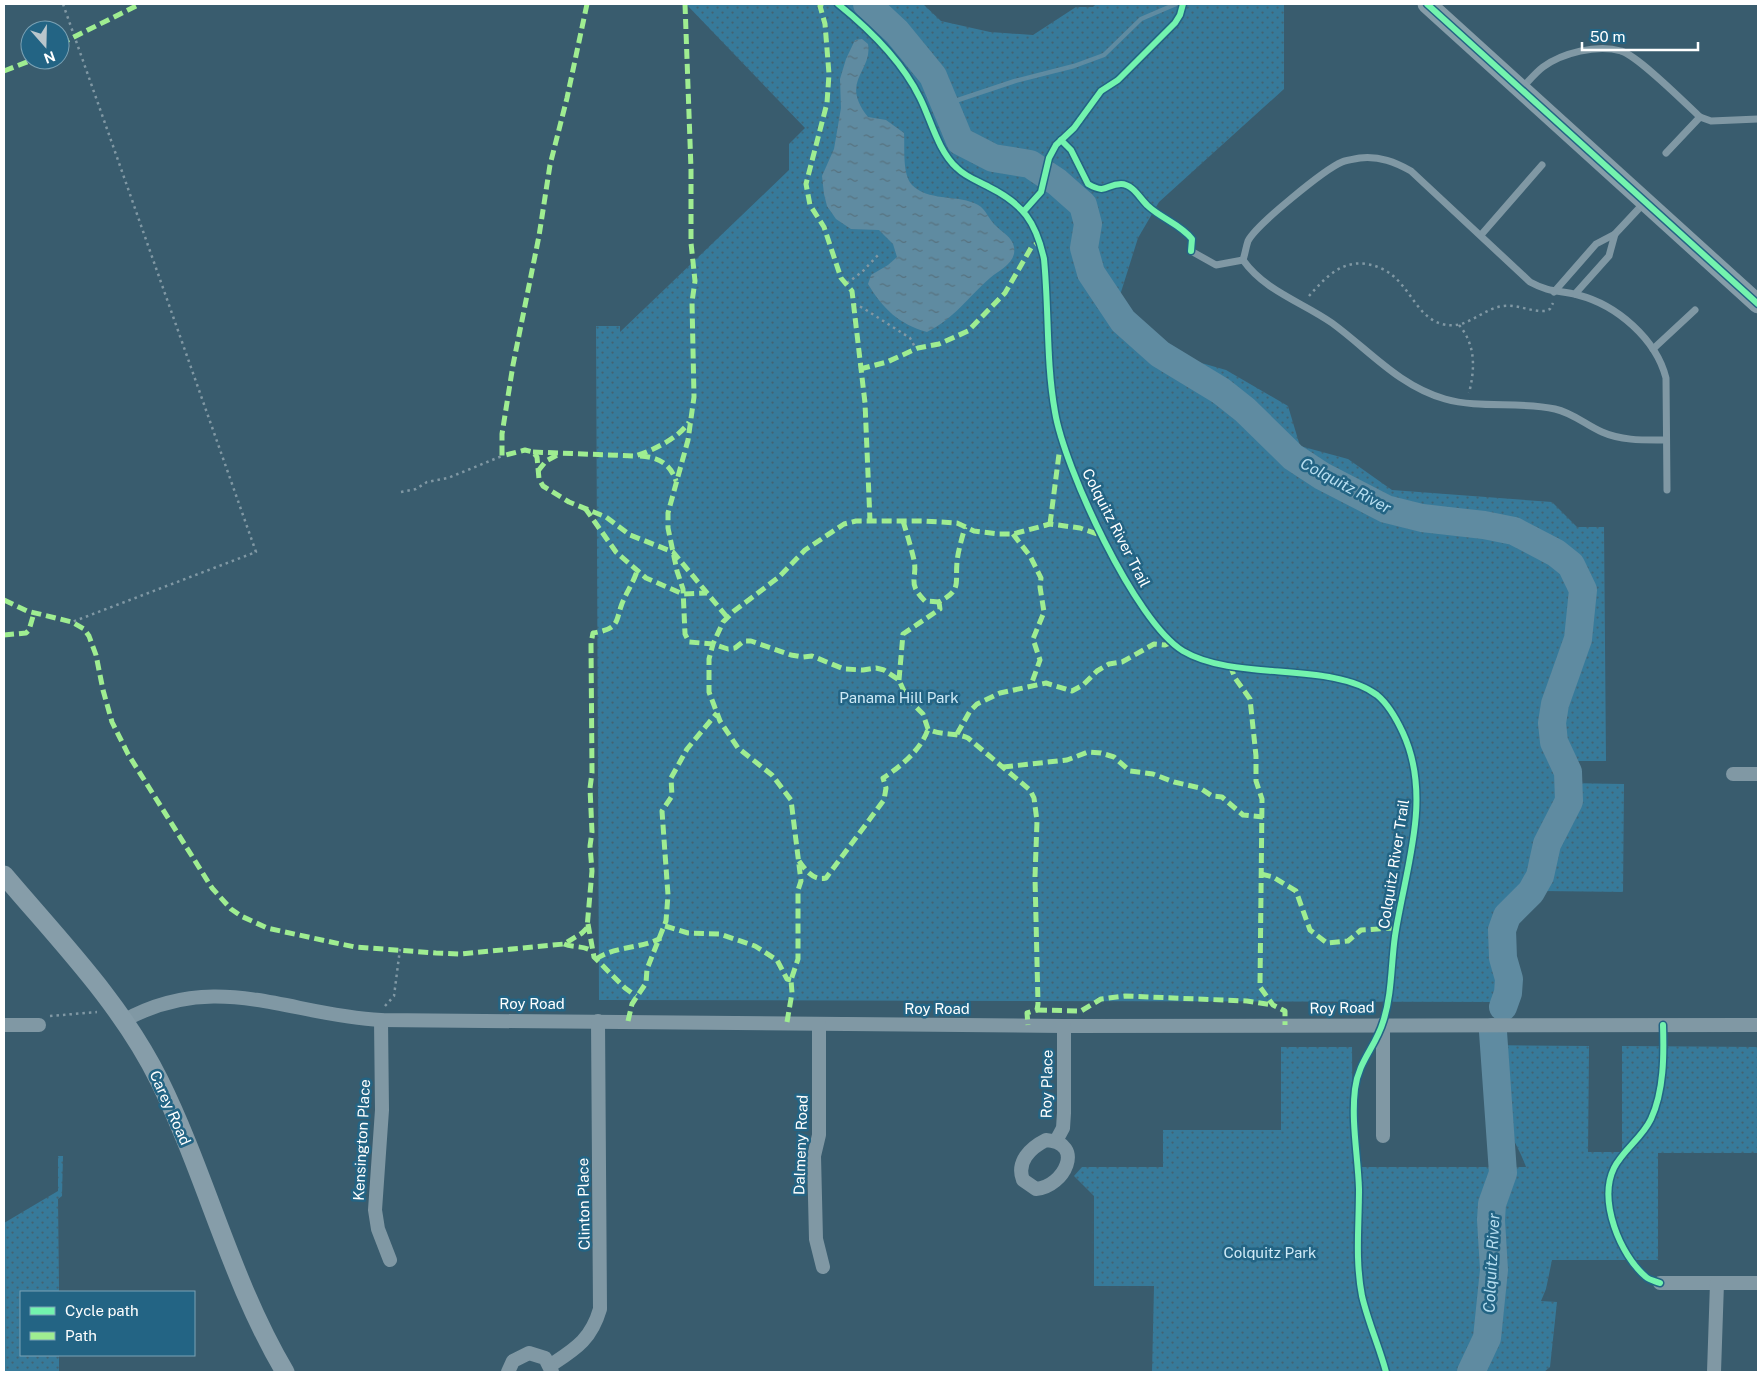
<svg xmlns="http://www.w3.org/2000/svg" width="1762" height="1376" font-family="'Public Sans',sans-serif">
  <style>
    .park { fill: url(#park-dots) }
    .water { fill: url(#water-ripples) }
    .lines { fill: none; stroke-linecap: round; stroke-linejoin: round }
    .stream { stroke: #5f8ba1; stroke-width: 4.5 }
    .river { stroke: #5f8ba1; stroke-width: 28 }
    .path { stroke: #8098a4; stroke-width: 2.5; stroke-dasharray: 2.5 4; stroke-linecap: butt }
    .lane { stroke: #8098a4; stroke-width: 7 }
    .street { stroke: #8098a4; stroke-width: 14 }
    .secondary { stroke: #869da9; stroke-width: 19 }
    .quiet { stroke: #9fed91; stroke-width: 5; stroke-dasharray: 10 5; stroke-linecap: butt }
    .cycleway-casing { stroke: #236484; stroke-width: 9 }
    .cycleway { stroke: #73f3ae; stroke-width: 6 }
    .labels { text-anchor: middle; stroke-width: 5; stroke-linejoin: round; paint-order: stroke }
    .street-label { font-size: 15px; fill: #fff; stroke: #236484 }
    .park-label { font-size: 15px; fill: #cfeaf6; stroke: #236484 }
    .water-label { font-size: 16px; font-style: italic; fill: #b7def0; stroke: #236484 }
  </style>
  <defs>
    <pattern id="park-dots" width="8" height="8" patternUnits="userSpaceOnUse" patternTransform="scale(1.25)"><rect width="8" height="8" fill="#377a9a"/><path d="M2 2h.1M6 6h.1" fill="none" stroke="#426373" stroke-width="1.8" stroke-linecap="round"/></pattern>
    <pattern id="water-ripples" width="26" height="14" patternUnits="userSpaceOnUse" patternTransform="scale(1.25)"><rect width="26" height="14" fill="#5f8ba1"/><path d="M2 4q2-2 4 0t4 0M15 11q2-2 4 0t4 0" fill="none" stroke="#57727f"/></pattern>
  </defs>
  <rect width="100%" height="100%" fill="#395c6e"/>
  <g class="park">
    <polygon points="686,4 923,4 941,21 990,32 1033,35 1076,7 1093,7 1096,4 1284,4 1284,89 1159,202 1138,238 1116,308 1177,356 1226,370 1288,406 1300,446 1348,459 1392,490 1552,502 1577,527 1604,527 1606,761 1562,761 1566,769 1567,783 1624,784 1623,892 1543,891 1539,899 1510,916 1506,934 1516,971 1497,1002 599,1000 596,326 620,326 620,332 789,170 789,144 805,128"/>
    <path d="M1484,1045L1589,1046L1588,1152H1622V1046L1758,1047V1153H1658V1260H1552L1546,1289L1541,1301L1557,1302L1550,1367L1544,1372H1152L1154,1286H1094V1196L1074,1176L1082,1167H1163V1130H1281V1047H1352L1353,1167H1526C1514,1131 1473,1084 1484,1045Z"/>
    <polygon points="58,1156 63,1156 62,1196 58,1199 59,1292 21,1292 21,1355 59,1355 59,1372 4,1372 4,1223 58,1191"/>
  </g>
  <path class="water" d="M862,39L868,44C873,71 839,81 868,117L886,120L904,133C905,148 902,174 912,185C928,201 955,195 974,203C985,207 987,216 994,224C1001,232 1012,236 1014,247C1017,263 999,270 990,278C967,298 955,318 927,332C899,324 883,309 868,284L871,275L888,265L897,257L893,244L879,230L851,229L836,219L827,206L824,194L822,176L834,149L841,108L840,79L846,59L855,40Z"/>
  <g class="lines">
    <polyline class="stream" points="946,104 1015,81 1074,66 1104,55 1141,19 1176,4"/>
    <g class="river">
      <polyline points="867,4 897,32 933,76 960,141 993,158 1030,164 1057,182 1083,205 1088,224 1084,248 1091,273 1123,321 1160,354 1221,391 1245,410 1293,457 1322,476 1386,509 1422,518 1484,525 1514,531 1556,553 1571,565 1583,590 1578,639 1555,704 1552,723 1554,742 1568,772 1569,801 1547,844 1540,876 1531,892 1507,916 1502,930 1503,958 1509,979 1508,993 1503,1007"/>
      <polyline points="1471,1372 1487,1338 1494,1270 1491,1220 1492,1204 1503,1173 1493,1032"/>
    </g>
    <g class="path">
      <polyline points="63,4 256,552 72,622"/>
      <polyline points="847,283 862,272 879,254"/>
      <path d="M1309,296C1324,279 1341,260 1366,264C1409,270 1410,315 1442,324C1466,331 1481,309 1503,306C1517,304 1531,312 1545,311L1550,309L1553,303"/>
      <polyline points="854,304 863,308 910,338 916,349"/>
      <path d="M1459,325C1476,345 1475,369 1469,393"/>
      <polyline points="401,492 416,489 427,482 448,478 502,456"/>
      <polyline points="385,1006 394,996 400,949"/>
      <polyline points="50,1016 97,1012"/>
    </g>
    <g class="lane">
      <path d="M1521,89C1528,82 1535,73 1543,67C1562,53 1597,44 1621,51C1637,55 1685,103 1700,117L1711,121L1758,119"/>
      <polyline points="1666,153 1700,117"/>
      <polyline points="1481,235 1542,165"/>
      <polyline points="1191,251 1216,265 1243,260"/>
      <path d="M1243,260C1245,254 1246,247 1248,241C1256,225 1325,169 1342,162C1347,160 1355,159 1360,158C1380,156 1395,162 1411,171L1530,282C1550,293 1559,290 1578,295C1617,305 1656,339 1666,378L1667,490"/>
      <path d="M1243,260C1265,291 1302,302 1332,323C1369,350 1399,386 1445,399C1480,409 1519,401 1555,409C1573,413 1586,425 1602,432C1622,441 1645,440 1666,440"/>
      <polyline points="1554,292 1596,244 1615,234 1644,203"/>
      <polyline points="1575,294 1609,256 1615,234"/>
      <polyline points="1653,349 1695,310"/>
    </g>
    <g class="street">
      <polyline points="1733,774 1758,774"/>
      <polyline points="381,1020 382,1110 375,1210 378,1229 390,1260"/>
      <path d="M123,1021C216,969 287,1015 381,1020L1064,1026L1758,1025"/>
      <polyline points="819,1024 819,1135 814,1156 816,1239 823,1267"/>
      <polyline points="4,1025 39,1025"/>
      <polyline points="1383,1136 1383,1024"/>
      <path d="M1046,1140C1086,1143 1064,1187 1036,1189L1023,1180C1016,1162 1030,1148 1046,1140Z"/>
      <polyline points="1056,1141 1063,1128 1064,1113 1064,1026"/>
      <polyline points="1660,1283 1758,1283"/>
      <path d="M551,1365C575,1349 591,1340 600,1309L598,1021"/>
      <polyline points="508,1372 513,1361 529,1353 545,1358 552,1372"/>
      <polyline points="1714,1372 1717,1283"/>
    </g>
    <g class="secondary">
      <polyline points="1427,4 1758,304"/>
      <path d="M4,875C59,940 121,1003 159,1080C206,1175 231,1281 285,1372"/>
    </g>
    <g class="quiet">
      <polyline points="587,4 567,98 550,165 539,236 513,365 502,434 502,456 525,450 533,452 537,457 539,479 543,486 569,502 606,517 630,535 673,552 727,617"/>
      <path d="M685,4L691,169V243L695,281L692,302L694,397L688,440L668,513V528L677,571L683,589L685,634L689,642L713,644L728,649L735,648L744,641H751L791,655L803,657L812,656L844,669L863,670L876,668L884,670L899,680L907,698L923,714L928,729C941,736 955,732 968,738L1030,790L1034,798L1037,821L1035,877L1038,1004L1037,1010L1027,1013L1028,1025"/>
      <polyline points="822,4 820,6 825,24 829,74 827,103 806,184 810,205 824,227 841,278 852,291 865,403 870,521"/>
      <polyline points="60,44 140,4"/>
      <polyline points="4,71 32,60"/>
      <polyline points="860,369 887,362 918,348 939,344 968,331 1005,293 1031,248 1040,241"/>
      <path d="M533,452L635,456C652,451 679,438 689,422"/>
      <path d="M640,456C658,457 670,463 676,481"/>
      <polyline points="538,471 546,461 561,453"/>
      <polyline points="585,508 616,552 646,578 683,594 707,593"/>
      <path d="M903,521C907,534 911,547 914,560C918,579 906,582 925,601L939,602"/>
      <polyline points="1050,524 1059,454 1065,450"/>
      <polyline points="1013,534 1030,556 1041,578 1040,587 1044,612 1033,639 1040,660 1031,685"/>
      <path d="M4,600L27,611L72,622L84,629L89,636L96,655L103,690L112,722L128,754L212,888L231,909L241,916L267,928L331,942L355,947L436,953L460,954L564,944L582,933L587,928L592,871L590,846L592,832L590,788L592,773L591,643L593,633C623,628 614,620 624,599C628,590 634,581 637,571"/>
      <polyline points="4,635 26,633 29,630 34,613"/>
      <polyline points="1230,665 1235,678 1250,699 1256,756 1256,781 1262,799 1260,987 1273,1005 1285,1011 1285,1025"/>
      <path d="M899,680L903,634L940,609L939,602C962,589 955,585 957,562C958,551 962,538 965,527"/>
      <polyline points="957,734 970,711 977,704 1000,693 1046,683 1072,691 1083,685 1097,671 1109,664 1122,662 1154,644 1165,645 1172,642"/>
      <polyline points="1003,767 1067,760 1088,752 1101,753 1114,757 1130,771 1153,774 1174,782 1200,788 1212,796 1222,797 1243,815 1263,817"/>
      <path d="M799,861C806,871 814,881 826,878L884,800L886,788L883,778C899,768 922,749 928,729"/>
      <polyline points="1261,874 1273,877 1296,891 1310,930 1327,943 1348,941 1361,930 1396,928"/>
      <polyline points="588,924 594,957 625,988 636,996"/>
      <polyline points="665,926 688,933 720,934 755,946 777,960 787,979 791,980"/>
      <path d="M564,944C573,948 582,945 592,951"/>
      <path d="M596,959C615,946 640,949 661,938"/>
      <polyline points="1037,1010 1081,1011 1101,999 1125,996 1247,1001 1273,1005"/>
      <polyline points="628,1021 632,1004 646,983 647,969 666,921 668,895 662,811 672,796 671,778 687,749 717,713"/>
      <polyline points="787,1022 792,993 791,980 798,959 798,890 801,881 791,800 772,775 738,748 720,721 709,692 709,659 713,644 723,622 734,611 779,577 805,550 844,524 856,521 923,521 957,523 974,531 999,534 1013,534 1050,524 1080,528 1103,536"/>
    </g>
    <defs>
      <g id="cycleway">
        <path d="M838,4C869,29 902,61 920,98C931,120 938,151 957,168C966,177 978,181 989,187C1023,204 1036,222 1044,259C1049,310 1046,362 1055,412C1064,467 1135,622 1183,651C1235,682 1332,661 1377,695C1388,704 1397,720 1403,733C1433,798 1405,869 1395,936C1391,964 1392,995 1383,1022C1376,1046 1358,1062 1355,1089C1351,1122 1358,1156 1359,1189C1359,1226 1355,1260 1362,1296C1368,1322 1379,1346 1386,1372"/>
        <polyline points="1427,4 1758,304"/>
        <path d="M1061,140L1071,150L1088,184C1107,195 1106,184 1121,184C1133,184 1141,200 1148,206C1162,219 1180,224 1192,239L1191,251"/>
        <polyline points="1024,211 1041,192 1049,158 1056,145 1074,128 1101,91 1118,80 1175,23 1180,15 1183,4"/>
        <path d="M1660,1283C1655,1281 1649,1280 1646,1277C1620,1255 1598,1201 1614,1168C1623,1150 1642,1138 1651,1119C1664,1091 1664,1055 1663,1025"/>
      </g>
    </defs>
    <use href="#cycleway" class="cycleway-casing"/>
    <use href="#cycleway" class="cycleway"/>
  </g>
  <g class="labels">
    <g class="street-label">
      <text transform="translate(1116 528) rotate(63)" y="5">Colquitz River Trail</text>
      <text transform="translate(1394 864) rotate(-81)" y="5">Colquitz River Trail</text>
      <text x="532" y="1009">Roy Road</text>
      <text transform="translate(1342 1008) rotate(-1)" y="5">Roy Road</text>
      <text x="937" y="1014">Roy Road</text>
      <text transform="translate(1047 1084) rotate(-89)" y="5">Roy Place</text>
      <text transform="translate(170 1108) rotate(66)" y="5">Carey Road</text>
      <text transform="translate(362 1140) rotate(-87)" y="5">Kensington Place</text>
      <text transform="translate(801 1145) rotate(-88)" y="5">Dalmeny Road</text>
      <text transform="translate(584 1204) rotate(-91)" y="5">Clinton Place</text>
    </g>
    <g class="park-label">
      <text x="899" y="703">Panama Hill Park</text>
      <text x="1270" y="1258">Colquitz Park</text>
    </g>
    <g class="water-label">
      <text transform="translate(1346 485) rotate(28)" y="6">Colquitz River</text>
      <text transform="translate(1491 1263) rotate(-87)" y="6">Colquitz River</text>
    </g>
  </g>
  <rect width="1762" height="1376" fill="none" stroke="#ffffff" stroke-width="10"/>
  <rect x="20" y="1291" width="175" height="65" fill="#236484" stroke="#7ba2b5"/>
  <rect x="30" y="1307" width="25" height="8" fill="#73f3ae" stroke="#7ba2b5"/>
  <text x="65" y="1316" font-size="15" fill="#ffffff">Cycle path</text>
  <rect x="30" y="1332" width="25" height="8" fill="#9fed91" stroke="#7ba2b5"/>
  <text x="65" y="1341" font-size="15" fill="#ffffff">Path</text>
  <g transform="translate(45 45) rotate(160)"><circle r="24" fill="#236484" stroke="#7ba2b5"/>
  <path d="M0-4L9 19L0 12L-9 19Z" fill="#bac6cc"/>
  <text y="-8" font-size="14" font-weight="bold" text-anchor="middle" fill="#ffffff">N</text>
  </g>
  <path d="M1582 42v8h116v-8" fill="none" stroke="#ffffff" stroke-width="2.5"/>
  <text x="1590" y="42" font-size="15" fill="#ffffff" stroke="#236484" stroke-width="4" paint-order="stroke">50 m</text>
</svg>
